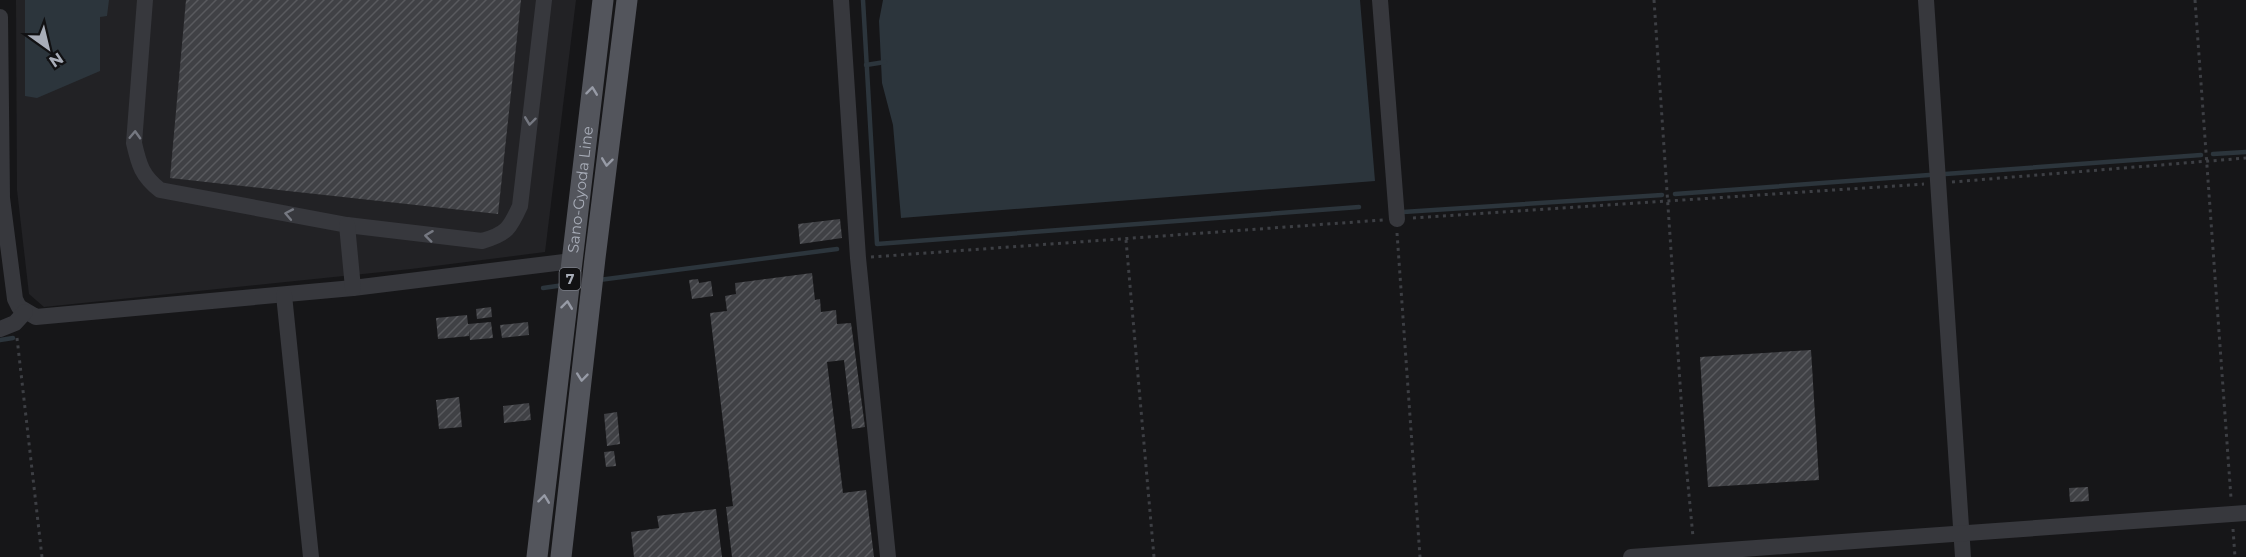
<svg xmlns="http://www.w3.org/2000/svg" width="2246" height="557" font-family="Montserrat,sans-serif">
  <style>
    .built { fill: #222225 }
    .water { fill: #2c353c }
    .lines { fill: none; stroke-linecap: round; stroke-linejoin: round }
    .stream { stroke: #2c353c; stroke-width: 4.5 }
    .building { fill: url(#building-hatch) }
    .path { stroke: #3d3f44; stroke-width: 3; stroke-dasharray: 3 4.5; stroke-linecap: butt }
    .minor { stroke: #37383d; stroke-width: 16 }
    .major { stroke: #53555c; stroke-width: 21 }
    .oneway { stroke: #979ba6 }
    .oneway2 { stroke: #757881 }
    .labels { text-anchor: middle; stroke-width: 5; stroke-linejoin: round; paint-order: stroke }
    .shield { fill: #111113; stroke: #7b7e86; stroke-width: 1.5 }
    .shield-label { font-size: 14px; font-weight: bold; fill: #a8adb8 }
    .street-label { font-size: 15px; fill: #a8adb8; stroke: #111113 }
  </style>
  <defs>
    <pattern id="building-hatch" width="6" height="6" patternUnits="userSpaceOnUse" patternTransform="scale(1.5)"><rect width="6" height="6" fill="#404145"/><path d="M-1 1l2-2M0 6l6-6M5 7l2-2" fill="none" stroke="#595a5e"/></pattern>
  </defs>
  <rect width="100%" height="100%" fill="#161618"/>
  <polygon class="built" points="16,0 576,0 545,252 411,269 44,307 29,294 17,190"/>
  <g class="water">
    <polygon points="25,0 109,0 107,16 100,17 100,71 37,98 25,96"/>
    <polygon points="883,0 1360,0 1375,181 901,218 893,125 882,83 879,21"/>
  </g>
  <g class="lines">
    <g class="stream">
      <polyline points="863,0 877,244 1359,207"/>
      <polyline points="866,65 885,62"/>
      <polyline points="2213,154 2246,152"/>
      <polyline points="1945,174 2201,155"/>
      <polyline points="1675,194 1929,175"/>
      <polyline points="1403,212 1662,195"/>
      <polyline points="599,280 837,249"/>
      <polyline points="543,288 564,285"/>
      <polyline points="0,340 13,338"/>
    </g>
  </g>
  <g class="building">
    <polygon points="186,0 521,0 498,214 170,178"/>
    <polygon points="840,219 842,238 800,244 798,224"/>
    <polygon points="812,273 815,300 820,299 821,312 836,310 837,324 851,323 865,427 852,429 844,360 827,362 843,493 866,490 874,557 732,557 726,507 733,506 710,313 727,311 725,296 736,294 735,283"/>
    <polygon points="698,279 699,283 711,281 713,296 692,299 689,280"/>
    <polygon points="491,307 492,317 477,319 476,309"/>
    <polygon points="467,315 468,324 491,322 493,338 470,340 469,329 469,336 438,339 436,318"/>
    <polygon points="528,322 529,335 502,338 500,325"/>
    <polygon points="1811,350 1819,480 1708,487 1700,357"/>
    <polygon points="459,397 462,427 439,429 436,400"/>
    <polygon points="529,403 531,420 504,423 503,406"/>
    <polygon points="617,412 620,444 607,446 604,414"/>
    <polygon points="614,451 616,466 606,467 604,452"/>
    <polygon points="2088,487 2089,501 2070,502 2069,488"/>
    <polygon points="716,509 722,557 634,557 631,532 659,528 657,516"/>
  </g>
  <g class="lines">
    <g class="path">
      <polyline points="1654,0 1684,442 1693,537"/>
      <polyline points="2195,0 2231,498"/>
      <polyline points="1952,182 2246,158"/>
      <polyline points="1413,218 1924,184"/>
      <polyline points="1397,233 1420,557"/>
      <polyline points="1126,240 1154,557"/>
      <polyline points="871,257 1383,220"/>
      <polyline points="17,338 42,557"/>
      <polyline points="2233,529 2235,557"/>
    </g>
    <g class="minor">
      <path d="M145,0L134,143C139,165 142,176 160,190L347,225L482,241C507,234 510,228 520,206L544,0"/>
      <polyline points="841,0 858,258 888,557"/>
      <polyline points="1380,0 1397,219"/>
      <polyline points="1926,0 1963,557"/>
      <polyline points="0,17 2,198 15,299 19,307 36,317 353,288 572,261"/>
      <polyline points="347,225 353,288"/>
      <polyline points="284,295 311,557"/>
      <polyline points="0,329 15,323 25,312"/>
      <polyline points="1631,557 2246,513"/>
    </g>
    <g class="major">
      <path id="s1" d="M537,557L603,0"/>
      <polyline points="561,557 595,258 627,0"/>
    </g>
  </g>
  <defs><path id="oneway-chevron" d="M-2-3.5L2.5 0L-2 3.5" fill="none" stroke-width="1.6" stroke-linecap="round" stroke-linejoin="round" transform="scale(1.5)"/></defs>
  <g class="oneway">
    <use href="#oneway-chevron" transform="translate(592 91) rotate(-83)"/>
    <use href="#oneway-chevron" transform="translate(607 162) rotate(97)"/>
    <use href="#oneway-chevron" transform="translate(567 305) rotate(-83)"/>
    <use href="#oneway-chevron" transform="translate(582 377) rotate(96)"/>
    <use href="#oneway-chevron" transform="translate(544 499) rotate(-83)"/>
  </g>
  <g class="oneway2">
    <use href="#oneway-chevron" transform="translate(530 121) rotate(97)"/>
    <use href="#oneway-chevron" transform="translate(135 135) rotate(-88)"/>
    <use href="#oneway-chevron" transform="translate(289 214) rotate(-169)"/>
    <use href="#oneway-chevron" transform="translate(429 236) rotate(-173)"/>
  </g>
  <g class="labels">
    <rect class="shield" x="559.5" y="268" width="21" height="22" rx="4.5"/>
    <g class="shield-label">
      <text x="570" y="284">7</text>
    </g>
    <g class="street-label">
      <text dy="5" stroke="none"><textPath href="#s1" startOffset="370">Sano-Gyoda Line</textPath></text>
    </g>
  </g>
  <g transform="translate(48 48) rotate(146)" stroke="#111113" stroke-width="4.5" paint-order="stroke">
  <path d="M0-4.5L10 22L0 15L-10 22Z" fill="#a8adb8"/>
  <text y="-9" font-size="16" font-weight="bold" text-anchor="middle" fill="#a8adb8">N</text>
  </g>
</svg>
